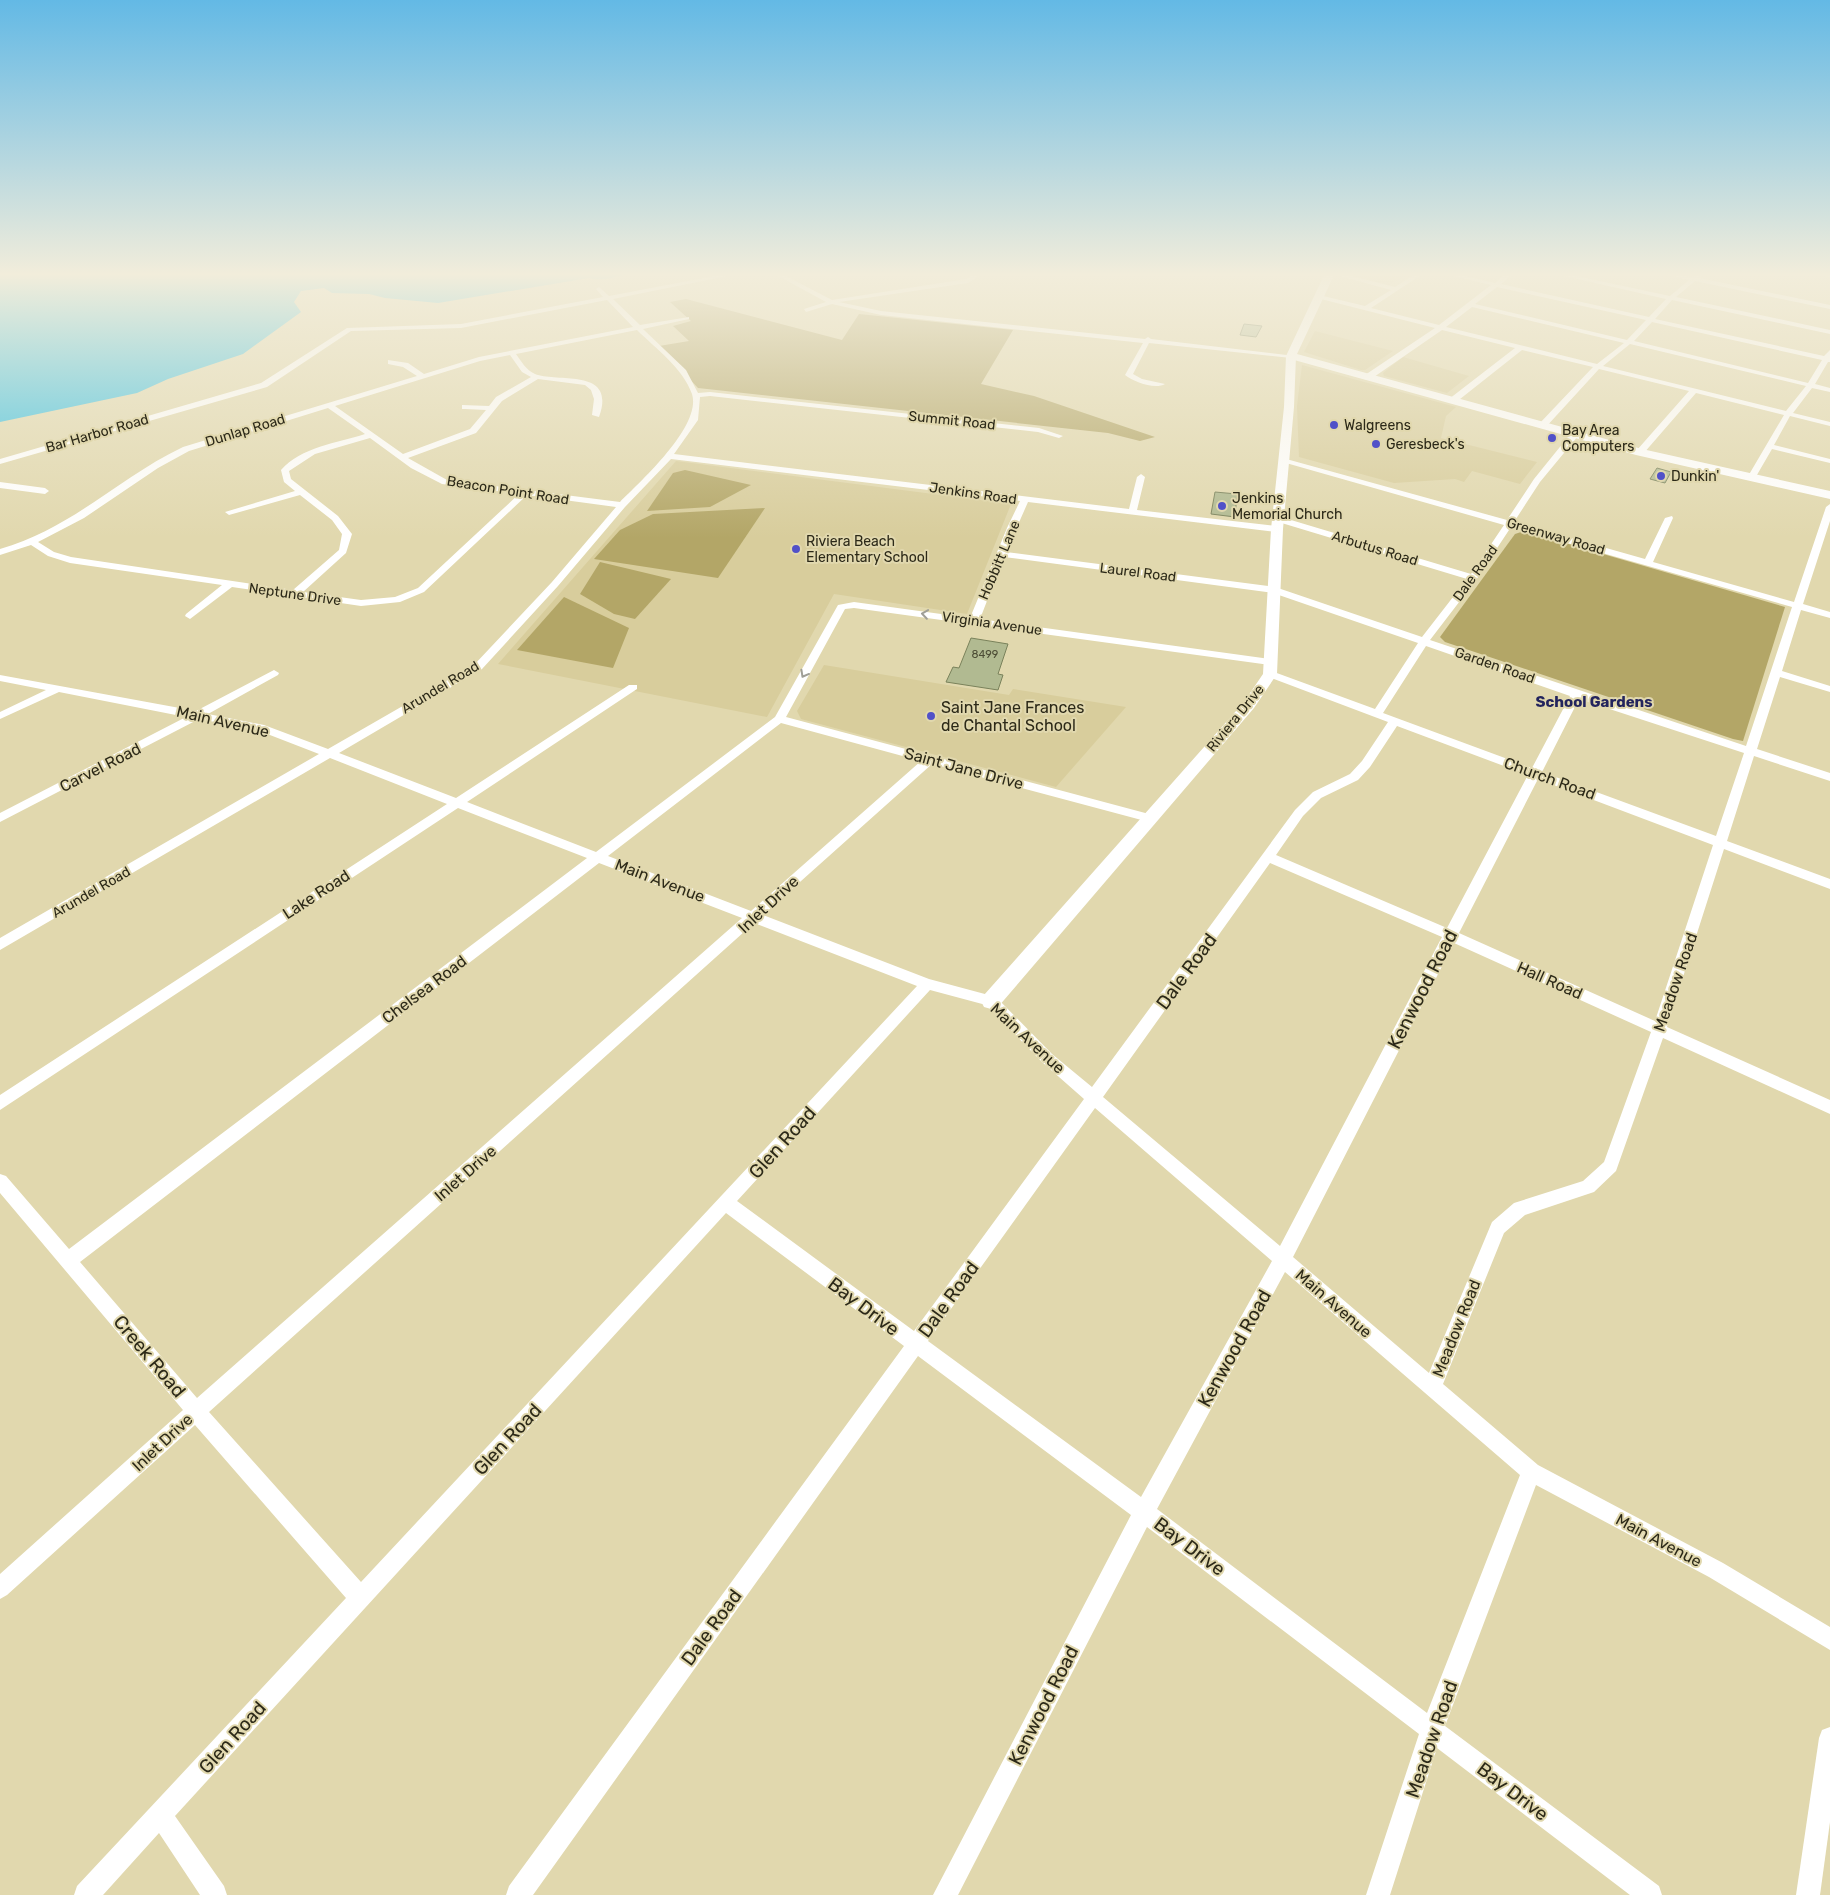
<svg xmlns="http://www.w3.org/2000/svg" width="1830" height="1895" font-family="Rubik,sans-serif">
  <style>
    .built { fill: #d8cd9c }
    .green { fill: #b3a667 }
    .water { fill: #3dc1e1 }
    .building { fill: #b1ba91; stroke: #7a825b }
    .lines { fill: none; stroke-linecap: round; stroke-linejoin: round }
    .street { fill: #fff; fill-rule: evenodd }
    .secondary { fill: #fff; fill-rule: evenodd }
    .primary { fill: #fff; fill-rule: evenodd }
    .oneway { stroke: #a09f97 }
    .poi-dot { fill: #5151c8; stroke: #e1d8ae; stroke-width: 2 }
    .labels { text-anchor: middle; stroke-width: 4; stroke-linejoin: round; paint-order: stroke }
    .far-number-label { font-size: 11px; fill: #4d4d36 }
    .far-street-label { font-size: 14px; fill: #2c2918; stroke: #e1d8ae }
    .far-poi-label { font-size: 14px; fill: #2c2918; stroke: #e1d8ae; text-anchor: start }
    .far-neighbourhood-label { font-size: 15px; font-weight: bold; fill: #23245d; stroke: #e1d8ae }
    .poi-label { font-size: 16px; fill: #2c2918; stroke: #e1d8ae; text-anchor: start }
    .street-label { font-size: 16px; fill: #2c2918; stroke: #e1d8ae }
    .near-street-label { font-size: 19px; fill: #2c2918; stroke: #e1d8ae }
  </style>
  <rect width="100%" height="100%" fill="#e1d8ae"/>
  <g class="built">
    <polygon points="1340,273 1410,273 1389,285"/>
    <polygon points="1315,331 1393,351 1365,370 1361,370 1304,352"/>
    <polygon points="1403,357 1469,376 1447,393 1384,376 1383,373"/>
    <polygon points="1302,365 1456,407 1446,416 1441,438 1537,462 1520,484 1472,471 1464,482 1455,479 1394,483 1299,457 1297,406"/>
    <polygon points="676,461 1011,504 967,614 834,594 767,717 498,664"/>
    <polygon points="824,665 1009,695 1013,689 1126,707 1056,787 801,719 797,711"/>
  </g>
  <g class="green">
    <polygon points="686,299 842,340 859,314 1013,330 981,384 1034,396 1155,437 1140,441 1108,433 698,388 659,346 689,341 673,326 691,321 670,302"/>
    <polygon points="685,470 751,485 710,507 647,511 673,473"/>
    <polygon points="765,508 718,578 594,559 620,530 653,514"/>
    <polygon points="1524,531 1785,607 1743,741 1733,739 1445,642 1440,637 1515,534"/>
    <polygon points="600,562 671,579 635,619 614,614 580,594"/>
    <polygon points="564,597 629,628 613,668 517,650"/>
  </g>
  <path class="water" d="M0,273H631C618,276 602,282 589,278L438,303L385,298L369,294L332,293L324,288L301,291L294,302L301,312L243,354L168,379L137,393L0,422Z"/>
  <g class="building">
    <polygon points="1244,324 1262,326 1256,337 1240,335"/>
    <polygon points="1657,468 1671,472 1665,483 1650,479"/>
    <polygon points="1215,492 1237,494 1235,517 1211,514"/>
    <polygon points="971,638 1008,644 998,674 1003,675 998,690 946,682 953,667 959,668"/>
  </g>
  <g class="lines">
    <g class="street">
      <path d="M730,273H742L613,299L640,325L689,317V319L643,329L686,370L698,393L710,392L1039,428L1063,436L1059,438L1038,432L710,396L700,397L698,420L674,454L1129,509L1137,477L1141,474L1145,477L1137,510L1277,526L1282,529L1277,532L1028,502L1006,552L1275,587L1422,637L1467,579L1275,521V517H1281L1471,574L1504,525L1279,461V457L1507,520L1534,479L1572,432H1578V436L1540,482L1514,522L1645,559L1665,518L1672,516L1673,518L1653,562L1794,602L1826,507L1830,504V521L1803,604L1830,612V618L1801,610L1782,671L1830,686V692L1780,677L1757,749L1830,773V781L1754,756L1727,841L1830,879V889L1724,849L1667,1027L1830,1100V1114L1663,1038L1616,1171L1594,1192L1525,1215L1504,1233L1443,1384L1538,1465L1723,1563L1830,1627V1650L1709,1577L1536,1485L1445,1726L1659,1886L1662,1895H1630L1437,1748L1390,1895H1366L1419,1734L1147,1527L958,1895H933L1131,1515L918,1356L533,1895H506L509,1886L904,1346L726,1213L175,1816L224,1886L227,1895H200L159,1833L103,1895H74L77,1886L346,1598L195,1425L7,1595L0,1599V1574L183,1410L0,1193V1174L6,1176L69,1249L587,858L458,808L0,1110V1095L447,804L330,758L0,950V938L319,754L257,730L199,719L0,822V813L186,717L59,692L0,719V712L46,690L0,681V675L196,711L274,670L279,673L278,675L208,714L264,725L328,749L474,665L552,582L616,507L527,495L424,592L400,602L361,606L232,587L190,619L185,616L186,614L222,585L70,563L48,556L31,545L0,555V549C73,528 118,478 183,447L417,376L403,367L388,364V360L408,363L424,374L479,357L633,327L607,300L461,328L351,331L267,387L0,464V459L261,383L347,328L461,324L603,297L596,289L599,287L609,296ZM637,330C655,348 683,368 692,394C702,426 641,481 620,502L447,480L408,458L476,433L502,401L538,379L585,385L591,390L594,399L592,415L599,417C617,367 558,383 535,374C526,370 521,361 516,354ZM510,355L522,372L531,377L496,397L489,406L462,405V409H465L486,410L470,429L403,454L335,406L480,361ZM328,408L365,434C337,443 301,447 281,470L284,482L295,491L225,512L229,515L300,495L332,520L342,534L339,550L293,590L71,557L54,552L38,542L84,518L158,468L189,451ZM370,438L411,468L442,484L519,494L418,588L395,597L361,600L303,592L346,553L352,534L338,516L291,479L289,471L315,454ZM671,459L1020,501L1007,528L970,618L854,602L838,605L775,717L596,852L467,802L637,689V685H629L456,798L339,753L482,669L558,586L625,507ZM1511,527L1792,607L1746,746L1430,640L1476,580ZM1004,557L1273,593L1418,643L1375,709L1274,672H1266V676L1388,722L1362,761L1350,774L1313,792L1295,810L1092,1087L1052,1054L996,997L929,979L763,915L932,764L1149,822L1155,818L1149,814L786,717L845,609L854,608L1270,665L1275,662L1270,659L980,619ZM1426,646L1570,696L1532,768L1383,713ZM1579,699L1744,753L1716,836L1542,772ZM781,723L921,761L751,911L608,856ZM1397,726L1528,775L1447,928L1276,855L1303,816L1321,798L1358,780L1370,767ZM1538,779L1713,845L1655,1021L1459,933ZM599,863L742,918L197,1398L80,1262ZM1270,863L1442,937L1280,1246L1103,1097ZM754,923L917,986L361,1582L209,1412ZM1454,943L1651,1032L1604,1162L1583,1181L1514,1203L1492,1222L1429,1373L1293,1257ZM930,990L986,1005L1042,1062L1084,1099L914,1331L737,1201ZM1095,1108L1272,1261L1141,1497L928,1341ZM1285,1272L1520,1475L1427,1713L1157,1509Z"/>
      <path d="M773,273H780L832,300L966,279L976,273H983L968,283L839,302L881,311L1145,339L1148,337L1151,339L1295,356L1291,358L1149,343L1133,374L1142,379L1165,384C1155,390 1134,382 1125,375L1143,343L881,315L832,304L806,312L804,309L826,302Z"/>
      <path d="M1329,273H1339L1395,287L1417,273H1424L1371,308L1439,325L1491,285L1441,273H1452L1495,283L1507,273H1514L1501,284L1649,317L1666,299L1551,273H1562L1670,296L1689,280L1661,273L1693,277L1697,273H1704L1699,278L1830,305V309L1695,281L1676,297L1830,330V334L1672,300L1655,319L1824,356L1830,350V362H1828L1815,384L1830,388V392L1812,388L1793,413L1830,422V426L1790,416L1774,445L1830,459V463L1772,449L1754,480H1748L1747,478L1784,415L1696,393L1643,454H1637V450L1689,391L1599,369L1545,428H1539V424L1593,367L1522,350L1455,403H1449V399L1515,348L1442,330L1371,379H1365V375L1435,328L1317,298L1319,295L1365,306L1391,290ZM1497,287L1646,320L1627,340L1475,304ZM1472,307L1624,343L1597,364L1446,327ZM1652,322L1822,360L1808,383L1634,341ZM1630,344L1806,386L1786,411L1603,366Z"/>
      <polygon points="1811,273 1830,273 1830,277"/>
      <polygon points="0,482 45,488 49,491 45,494 0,488"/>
      <polygon points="1830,1727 1830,1822 1820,1895 1796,1895 1819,1738 1822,1730"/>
    </g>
    <polygon class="secondary" points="1291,353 1296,356 1294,407 1283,529 1277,674 1254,708 998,1007 991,1009 984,1007 981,1001 984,995 1244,702 1263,674 1271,529 1284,407 1286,356"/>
    <polygon class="primary" points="1325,273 1335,273 1297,354 1642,449 1830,491 1830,499 1636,455 1287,358 1286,356"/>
  </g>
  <defs><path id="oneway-chevron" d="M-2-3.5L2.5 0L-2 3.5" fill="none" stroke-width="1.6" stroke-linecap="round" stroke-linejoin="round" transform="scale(1.25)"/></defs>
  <g class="oneway">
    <use href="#oneway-chevron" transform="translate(925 614) rotate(-172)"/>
    <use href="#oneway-chevron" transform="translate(804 674) rotate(119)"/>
  </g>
  <linearGradient id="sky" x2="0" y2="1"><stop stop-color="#63b9e5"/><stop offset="0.51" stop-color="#f2eddb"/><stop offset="1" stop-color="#f2eddb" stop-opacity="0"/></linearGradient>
  <rect width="1830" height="538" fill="url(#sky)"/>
  <g class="poi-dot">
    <circle cx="1334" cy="425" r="5"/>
    <circle cx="1552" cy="438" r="5"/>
    <circle cx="1376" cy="444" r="5"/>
    <circle cx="1661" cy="476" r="5"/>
    <circle cx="1222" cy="506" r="5"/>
    <circle cx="796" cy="549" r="5"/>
    <circle cx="931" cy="716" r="5"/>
  </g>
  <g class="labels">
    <g class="far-number-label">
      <text x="985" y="658">8499</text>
    </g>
    <g class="far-street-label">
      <text transform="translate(952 420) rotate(6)" y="5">Summit Road</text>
      <text transform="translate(245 430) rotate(-17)" y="5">Dunlap Road</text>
      <text transform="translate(97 433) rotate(-16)" y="5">Bar Harbor Road</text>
      <text transform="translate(508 490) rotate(9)" y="5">Beacon Point Road</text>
      <text transform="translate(973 493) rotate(8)" y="5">Jenkins Road</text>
      <text transform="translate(1556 536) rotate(16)" y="5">Greenway Road</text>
      <text transform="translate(1375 548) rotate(17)" y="5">Arbutus Road</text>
      <text transform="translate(999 560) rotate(-67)" y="5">Hobbitt Lane</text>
      <text transform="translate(1138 572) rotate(7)" y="5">Laurel Road</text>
      <text transform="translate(1475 573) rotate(-54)" y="5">Dale Road</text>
      <text transform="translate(295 594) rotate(8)" y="5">Neptune Drive</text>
      <text transform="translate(992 623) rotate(8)" y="5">Virginia Avenue</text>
      <text transform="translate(1495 665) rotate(19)" y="5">Garden Road</text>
      <text transform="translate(440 687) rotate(-31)" y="5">Arundel Road</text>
      <text transform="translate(1235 718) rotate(-51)" y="5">Riviera Drive</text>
      <text transform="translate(91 892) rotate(-30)" y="5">Arundel Road</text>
    </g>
    <g class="far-poi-label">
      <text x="1344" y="430">Walgreens</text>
      <text x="1562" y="435">Bay Area<tspan x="1562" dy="16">Computers</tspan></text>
      <text x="1386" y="449">Geresbeck's</text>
      <text x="1671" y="481">Dunkin'</text>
      <text x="1232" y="503">Jenkins<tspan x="1232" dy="16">Memorial Church</tspan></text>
      <text x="806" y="546">Riviera Beach<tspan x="806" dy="16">Elementary School</tspan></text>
    </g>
    <g class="far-neighbourhood-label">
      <text x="1594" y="707">School Gardens</text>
    </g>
    <g class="poi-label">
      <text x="941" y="713">Saint Jane Frances<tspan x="941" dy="18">de Chantal School</tspan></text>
    </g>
    <g class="street-label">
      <text transform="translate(223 721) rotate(13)" y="6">Main Avenue</text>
      <text transform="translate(100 767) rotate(-27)" y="6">Carvel Road</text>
      <text transform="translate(964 768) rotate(15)" y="6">Saint Jane Drive</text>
      <text transform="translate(1550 778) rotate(20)" y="6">Church Road</text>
      <text transform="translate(660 880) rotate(21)" y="6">Main Avenue</text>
      <text transform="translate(316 894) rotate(-33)" y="6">Lake Road</text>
      <text transform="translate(768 904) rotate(-43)" y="6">Inlet Drive</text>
      <text transform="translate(1550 980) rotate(24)" y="6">Hall Road</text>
      <text transform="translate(1675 982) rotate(-71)" y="6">Meadow Road</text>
      <text transform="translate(424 989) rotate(-37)" y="6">Chelsea Road</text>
      <text transform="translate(1028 1038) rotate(43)" y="6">Main Avenue</text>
      <text transform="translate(465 1173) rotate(-41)" y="6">Inlet Drive</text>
      <text transform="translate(1334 1303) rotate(41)" y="6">Main Avenue</text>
      <text transform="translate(1456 1328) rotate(-68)" y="6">Meadow Road</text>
      <text transform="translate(162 1442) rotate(-43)" y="6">Inlet Drive</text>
      <text transform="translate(1659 1540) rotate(28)" y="6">Main Avenue</text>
    </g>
    <g class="near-street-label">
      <text transform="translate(1186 971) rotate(-54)" y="7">Dale Road</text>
      <text transform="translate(1422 989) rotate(-63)" y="7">Kenwood Road</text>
      <text transform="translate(782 1142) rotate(-48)" y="7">Glen Road</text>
      <text transform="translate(948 1299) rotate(-54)" y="7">Dale Road</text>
      <text transform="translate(864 1306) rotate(37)" y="7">Bay Drive</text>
      <text transform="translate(1234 1348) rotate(-61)" y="7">Kenwood Road</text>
      <text transform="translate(150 1356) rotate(50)" y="7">Creek Road</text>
      <text transform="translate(507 1439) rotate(-47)" y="7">Glen Road</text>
      <text transform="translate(1190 1546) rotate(37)" y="7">Bay Drive</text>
      <text transform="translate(711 1627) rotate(-54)" y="7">Dale Road</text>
      <text transform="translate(1043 1705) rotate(-63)" y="7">Kenwood Road</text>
      <text transform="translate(232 1737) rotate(-48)" y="7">Glen Road</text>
      <text transform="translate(1431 1739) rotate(-71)" y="7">Meadow Road</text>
      <text transform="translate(1513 1791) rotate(37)" y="7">Bay Drive</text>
    </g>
  </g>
</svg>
